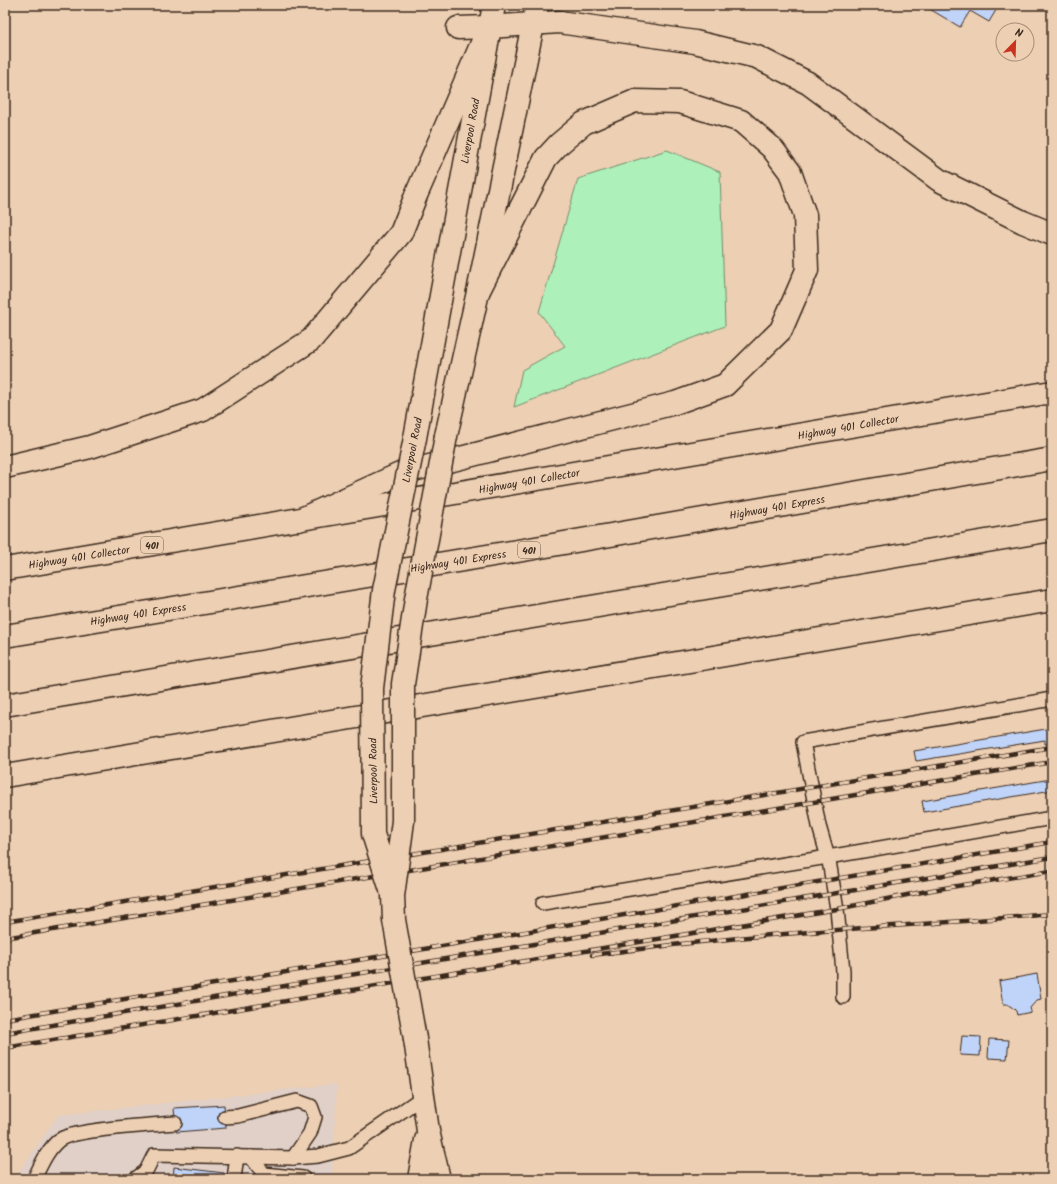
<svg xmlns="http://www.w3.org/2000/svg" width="1057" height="1184" font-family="Kalam,sans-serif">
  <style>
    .built { fill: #e0d0c8 }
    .green { fill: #adf0ba; stroke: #748d6c }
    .building { fill: #c0d4f9; stroke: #3b2a1e }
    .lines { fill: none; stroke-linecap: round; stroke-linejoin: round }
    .service-casing { stroke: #3b2a1e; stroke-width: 16 }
    .minor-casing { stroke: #3b2a1e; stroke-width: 25 }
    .secondary-casing { stroke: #3b2a1e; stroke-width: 25 }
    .motorway-casing { stroke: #3b2a1e; stroke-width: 25 }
    .service { stroke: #edcfb3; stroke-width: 13 }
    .minor { stroke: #edcfb3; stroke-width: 22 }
    .secondary { stroke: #edcfb3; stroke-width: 22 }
    .motorway { stroke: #edcfb3; stroke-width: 22 }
    .rail-casing { stroke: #3b2a1e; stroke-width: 4.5 }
    .rail { stroke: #edcfb3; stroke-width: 3; stroke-dasharray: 9; stroke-linecap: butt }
    .secondary-bridge-casing { stroke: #3b2a1e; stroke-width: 25; stroke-linecap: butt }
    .secondary-bridge { stroke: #edcfb3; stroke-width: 22 }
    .labels { text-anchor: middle; stroke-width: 3.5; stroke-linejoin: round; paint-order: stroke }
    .shield { fill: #edcfb3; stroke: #705c4b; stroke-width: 1 }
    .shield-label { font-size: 10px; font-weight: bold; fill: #3b2a1e }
    .street-label { font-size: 11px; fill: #3b2a1e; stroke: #edcfb3 }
  </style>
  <rect width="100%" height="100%" fill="#edcfb3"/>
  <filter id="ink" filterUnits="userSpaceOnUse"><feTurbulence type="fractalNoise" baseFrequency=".025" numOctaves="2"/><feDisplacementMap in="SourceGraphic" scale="8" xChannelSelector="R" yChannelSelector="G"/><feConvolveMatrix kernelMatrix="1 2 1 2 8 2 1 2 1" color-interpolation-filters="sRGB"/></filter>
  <g filter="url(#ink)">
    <polygon class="built" points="337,1084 332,1179 14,1179 58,1115"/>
    <polygon class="green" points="667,150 720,172 725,326 514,407 522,370 565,346 539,312 578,179"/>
    <g class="building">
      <polygon points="923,5 999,5 989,22 970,11 960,27"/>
      <polygon points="1052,728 1052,743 1045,744 1045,740 916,761 914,751"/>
      <polygon points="1050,776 1052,776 1052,790 924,812 922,801 1051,779"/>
      <polygon points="1037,974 1041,999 1037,1000 1030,1008 1031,1012 1017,1015 1016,1011 1013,1008 1007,1004 1003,1004 999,981"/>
      <polygon points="962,1036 981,1037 980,1056 960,1055"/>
      <polygon points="989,1039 1009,1040 1007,1059 988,1058"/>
      <polygon points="224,1105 226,1128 176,1132 174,1108"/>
      <polygon points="174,1167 224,1173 224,1179 173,1179"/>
    </g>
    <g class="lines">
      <defs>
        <g id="service">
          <polyline points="543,903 828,857 1052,818"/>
          <polyline points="843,997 843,971 837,909 829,861 819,826 803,742 1052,699"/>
          <polyline points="225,1117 238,1116 297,1101 311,1106 315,1117 310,1133 293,1158"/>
          <polyline points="251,1157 264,1174 303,1178 304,1179"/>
          <path d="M34,1179C41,1165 47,1150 59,1140C73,1129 154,1125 175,1123"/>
          <polyline points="135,1179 146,1171 154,1155 293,1158 318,1156 349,1148 424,1096"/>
          <polyline points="234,1179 237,1156"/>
        </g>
        <polyline id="minor" points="458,28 489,27"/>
        <g id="secondary">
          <polyline points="446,436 478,292 537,5"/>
          <polyline points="415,438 494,5"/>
          <polyline points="415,1039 428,1131 439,1179"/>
          <polyline points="419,1179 426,1140"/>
        </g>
        <g id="motorway">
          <polyline points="5,467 90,447 203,410 311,340 401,233 417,193 489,27 559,22 695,42 757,57 808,83 939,180 1023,222 1052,234"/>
          <polyline points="299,520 402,473 675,403 725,385 781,330 807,270 805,215 790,172 772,148 741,121 680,102 635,101 584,123 559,144 546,158 478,292"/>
          <polyline points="5,569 1052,392"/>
          <polyline points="5,636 535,548 1052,459"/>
          <polyline points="5,705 1052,530"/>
          <polyline points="5,776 1052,600"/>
        </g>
      </defs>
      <use href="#service" class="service-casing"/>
      <use href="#minor" class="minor-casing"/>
      <use href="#secondary" class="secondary-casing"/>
      <use href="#motorway" class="motorway-casing"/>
      <use href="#service" class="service"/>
      <use href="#minor" class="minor"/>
      <use href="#secondary" class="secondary"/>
      <use href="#motorway" class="motorway"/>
      <defs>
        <g id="rail">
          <polyline points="5,922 1052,747"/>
          <polyline points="5,938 1052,762"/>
          <path d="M592,955C644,948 696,942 748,937C849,928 951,923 1052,914"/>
          <polyline points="5,1019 460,943 1052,842"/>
          <polyline points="5,1033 1052,857"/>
          <polyline points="5,1048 837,909 932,890 1052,871"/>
        </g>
      </defs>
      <use href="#rail" class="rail-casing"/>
      <use href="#rail" class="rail"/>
      <defs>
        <g id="secondary-bridge">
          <polyline points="391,890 373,834 372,688 384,590 415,438"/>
          <polyline points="415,1039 394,920 393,896 403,821 403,684 416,599 446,436"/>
        </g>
      </defs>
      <use href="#secondary-bridge" class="secondary-bridge-casing"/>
      <use href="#secondary-bridge" class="secondary-bridge"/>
    </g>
  </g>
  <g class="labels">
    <g class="shield">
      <rect x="141" y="537" width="22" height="16" rx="3"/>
      <rect x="518" y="542" width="22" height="16" rx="3"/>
    </g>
    <g class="shield-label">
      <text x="152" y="549">401</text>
      <text x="529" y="554">401</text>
    </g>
    <g class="street-label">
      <text transform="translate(470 131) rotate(-80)" y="4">Liverpool Road</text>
      <text transform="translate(848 427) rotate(-10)" y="4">Highway 401 Collector</text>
      <text transform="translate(412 450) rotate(-79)" y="4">Liverpool Road</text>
      <text transform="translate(529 481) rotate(-10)" y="4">Highway 401 Collector</text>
      <text transform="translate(777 507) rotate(-10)" y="4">Highway 401 Express</text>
      <text transform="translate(79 557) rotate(-9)" y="4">Highway 401 Collector</text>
      <text transform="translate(458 561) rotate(-9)" y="4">Highway 401 Express</text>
      <text transform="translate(138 614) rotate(-9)" y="4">Highway 401 Express</text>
      <text transform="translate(373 771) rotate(-91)" y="4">Liverpool Road</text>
    </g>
  </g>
  <rect width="1057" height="1184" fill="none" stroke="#edcfb3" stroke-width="20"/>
  <rect x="10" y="10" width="1037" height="1164" fill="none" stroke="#3b2a1e" stroke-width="1.5" filter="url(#ink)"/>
  <g transform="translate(1015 42) rotate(23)"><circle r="19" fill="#edcfb3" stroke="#a68d77"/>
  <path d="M0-3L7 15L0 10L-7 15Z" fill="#c8321e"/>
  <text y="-6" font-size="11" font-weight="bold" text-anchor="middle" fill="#3b2a1e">N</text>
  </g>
</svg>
